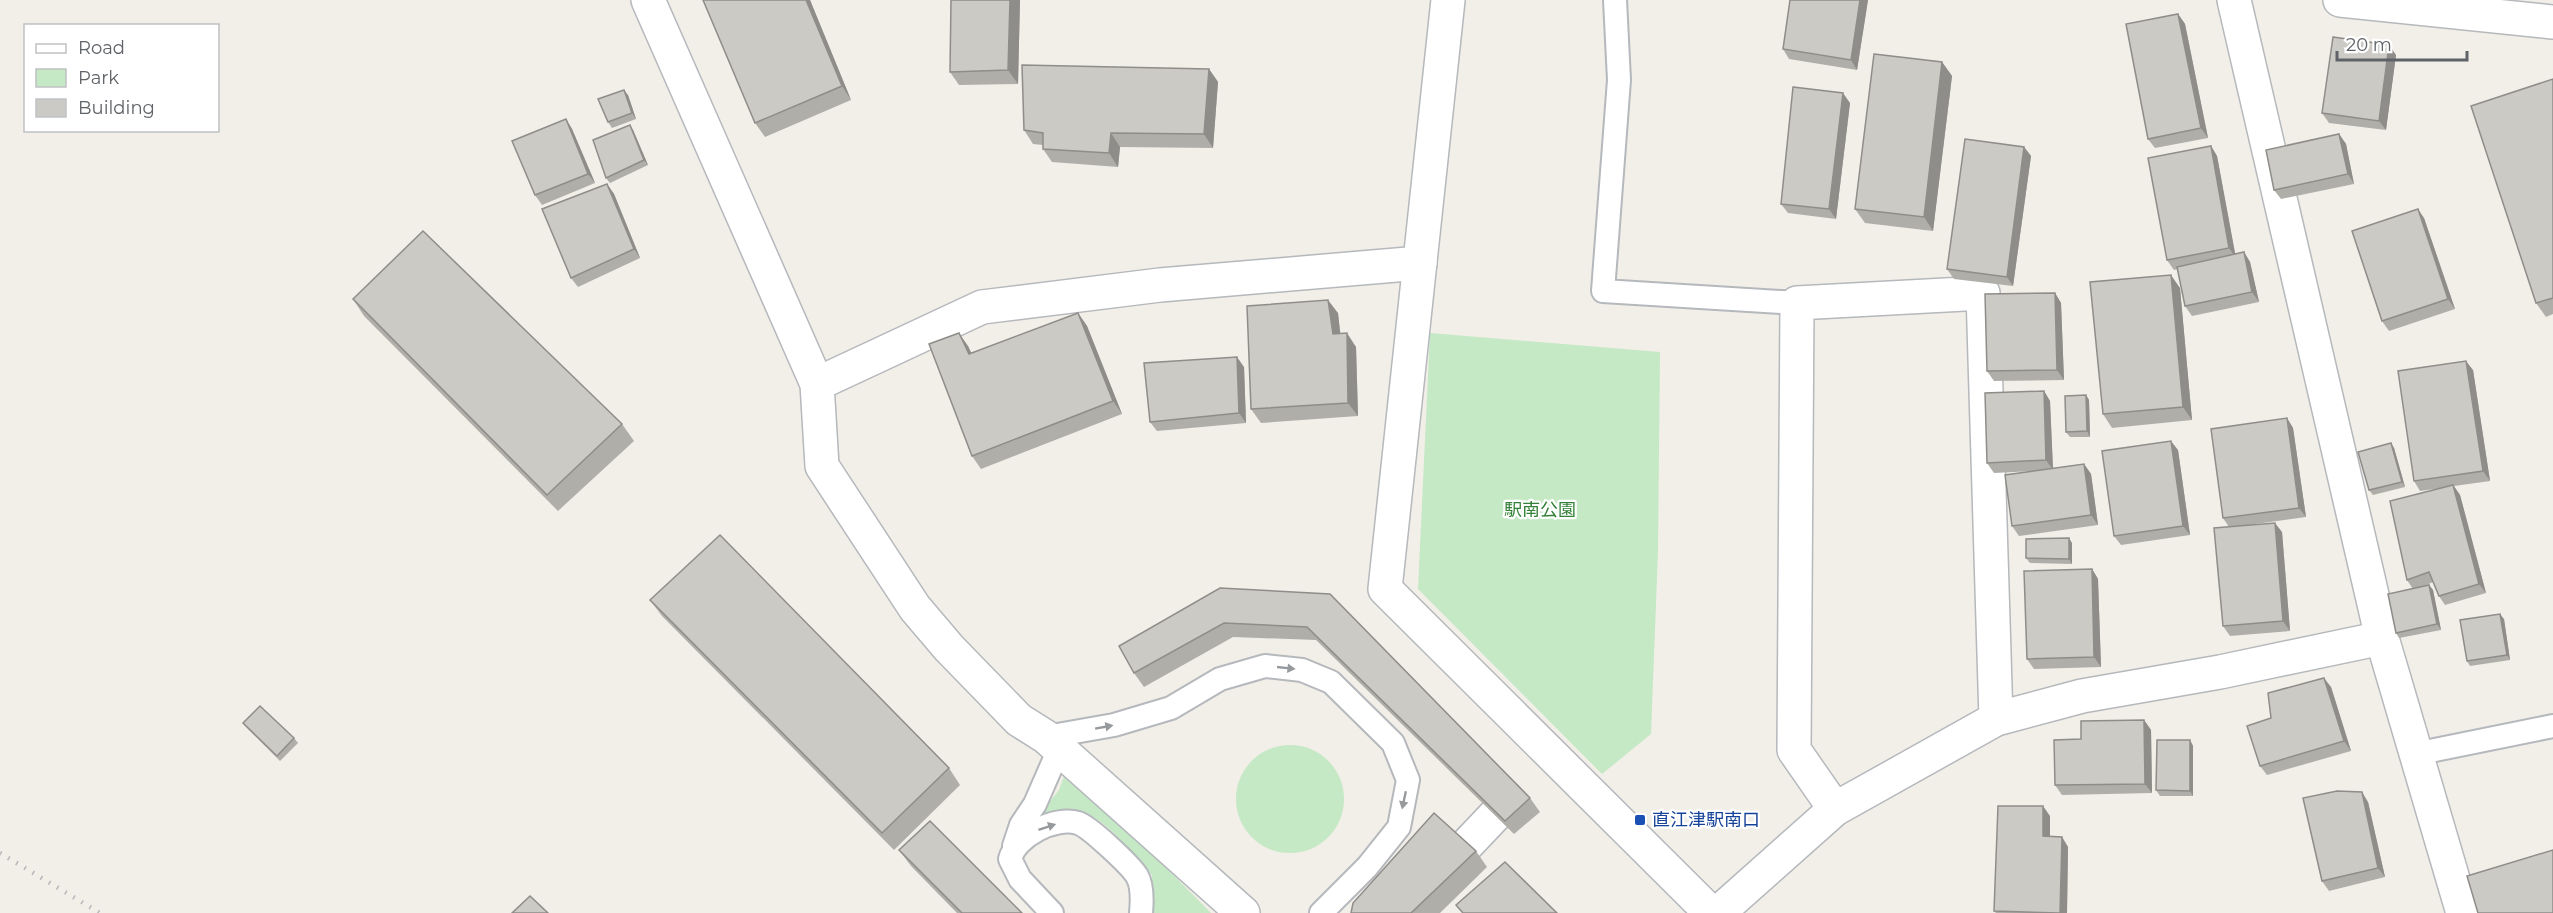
<svg xmlns="http://www.w3.org/2000/svg" width="2553" height="913" font-family="Montserrat,'Noto Sans JP',sans-serif">
  <style>
    .green { fill: #c5e8c5 }
    .lines { fill: none; stroke-linecap: round; stroke-linejoin: round }
    .service-casing { stroke: #b5b8bc; stroke-width: 26 }
    .pedestrian-casing { stroke: #b5b8bc; stroke-width: 36 }
    .minor-casing { stroke: #b5b8bc; stroke-width: 36 }
    .tertiary-casing { stroke: #b5b8bc; stroke-width: 36 }
    .service { stroke: #fff; stroke-width: 22 }
    .pedestrian { stroke: #fff; stroke-width: 33 }
    .minor { stroke: #fff; stroke-width: 33 }
    .tertiary { stroke: #fff; stroke-width: 33 }
    .rail { stroke: #b6b7b8; stroke-width: 4.5; stroke-dasharray: 1.5 8; stroke-linecap: butt }
    .wall { fill: #afaea9 }
    .shaded-wall { fill: #8f8d8a }
    .building { fill: #cccac5; stroke: #8f8d8a; stroke-width: 1.5 }
    .oneway { fill: #979a9d }
    .transit-dot { fill: #1a4fb4; stroke: #fff; stroke-width: 2 }
    .labels { text-anchor: middle; stroke-width: 4.5; stroke-linejoin: round; paint-order: stroke }
    .park-label { font-size: 18px; fill: #348238; stroke: #fff }
    .transit-label { font-size: 18px; fill: #164399; stroke: #fff; text-anchor: start }
  </style>
  <rect width="100%" height="100%" fill="#f1efe8"/>
  <g class="green">
    <polygon points="1430,333 1660,352 1658,551 1651,734 1602,774 1418,589"/>
    <circle cx="1290" cy="799" r="54"/>
    <path d="M1067,768L1211,913H1152V875C1135,857 1110,823 1087,814C1071,809 1051,816 1036,819L1059,790Z"/>
  </g>
  <g class="lines">
    <defs>
      <g id="service">
        <polyline points="1615,0 1619,80 1603,291 1797,303"/>
        <polyline points="1046,737 1114,725 1171,708 1220,679 1265,666 1302,670 1331,682 1393,743 1408,780 1399,827 1367,867 1321,913"/>
        <polyline points="2415,754 2553,726"/>
        <polyline points="1014,846 1021,825 1035,804 1059,749"/>
        <path d="M1052,913L1020,879L1010,859C1016,836 1055,816 1078,823C1090,827 1131,866 1137,876C1143,886 1142,902 1141,913"/>
      </g>
      <polyline id="pedestrian" points="1402,913 1498,812"/>
      <g id="minor">
        <polyline points="1448,0 1385,589 1711,913"/>
        <polyline points="2234,0 2382,638 2463,913"/>
        <polyline points="817,384 982,307 1160,285 1420,263"/>
        <polyline points="1835,809 1794,750 1797,303 1983,293 1996,719"/>
        <polyline points="1718,913 1835,809 1996,719 2082,696 2220,672 2382,638"/>
      </g>
      <g id="tertiary">
        <polyline points="648,0 817,384 822,466 915,608 949,648 1019,720 1046,737 1243,913"/>
        <polyline points="2340,0 2553,22"/>
      </g>
    </defs>
    <use href="#service" class="service-casing"/>
    <use href="#pedestrian" class="pedestrian-casing"/>
    <use href="#minor" class="minor-casing"/>
    <use href="#tertiary" class="tertiary-casing"/>
    <use href="#service" class="service"/>
    <use href="#pedestrian" class="pedestrian"/>
    <use href="#minor" class="minor"/>
    <use href="#tertiary" class="tertiary"/>
    <polyline class="rail" points="0,853 100,913"/>
  </g>
  <g class="wall">
    <polygon points="810,0 851,100 765,137 755,123"/>
    <polygon points="1020,0 1018,84 959,85 950,72"/>
    <polygon points="1868,0 1857,70 1789,59 1783,49"/>
    <polygon points="2178,14 2185,24 2208,138 2155,148 2148,139"/>
    <polygon points="2396,55 2386,130 2329,123 2322,113"/>
    <polygon points="1942,62 1952,76 1933,231 1865,223 1855,209"/>
    <polygon points="1209,69 1218,82 1213,148 1120,147 1118,167 1052,162 1043,149 1043,145 1033,144 1024,130"/>
    <polygon points="2553,79 2553,314 2546,317 2536,303"/>
    <polygon points="628,95 636,119 612,128 608,122"/>
    <polygon points="1850,103 1836,219 1788,213 1781,204"/>
    <polygon points="566,119 572,129 595,183 542,205 535,195"/>
    <polygon points="630,125 633,130 648,165 610,183 606,178"/>
    <polygon points="2339,134 2346,144 2354,184 2281,199 2274,190"/>
    <polygon points="2211,146 2217,156 2235,254 2244,252 2250,262 2259,302 2192,316 2185,306 2178,269 2174,270 2167,260"/>
    <polygon points="2024,147 2031,156 2013,286 1954,279 1947,269"/>
    <polygon points="607,184 614,194 640,258 578,287 571,278"/>
    <polygon points="2424,218 2455,309 2389,331 2382,321"/>
    <polygon points="2180,288 2192,420 2112,428 2103,414"/>
    <polygon points="2055,293 2061,303 2064,380 1994,381 1987,371"/>
    <polygon points="353,299 622,424 634,441 558,511 364,316"/>
    <polygon points="1078,313 1087,326 1122,414 981,469 972,456 968,346 971,353"/>
    <polygon points="1338,313 1340,334 1356,347 1358,416 1261,423 1251,409"/>
    <polygon points="1244,367 1246,423 1157,431 1150,422"/>
    <polygon points="2473,370 2490,481 2454,486 2460,495 2486,593 2445,605 2439,596 2433,582 2422,587 2429,585 2433,590 2441,630 2399,638 2396,633 2413,589 2407,580 2442,488 2420,491 2414,481"/>
    <polygon points="2044,391 2050,401 2053,468 2084,464 2091,474 2098,525 2019,536 2012,526 2035,471 1994,473 1987,463"/>
    <polygon points="2086,395 2089,400 2090,437 2070,437 2066,432"/>
    <polygon points="2287,418 2293,428 2306,517 2255,524 2282,532 2290,631 2230,636 2223,626 2229,527 2223,518"/>
    <polygon points="2391,443 2394,448 2405,487 2373,495 2369,490"/>
    <polygon points="2178,450 2190,535 2121,545 2114,536"/>
    <polygon points="2072,543 2072,564 2030,563 2026,558"/>
    <polygon points="2092,569 2098,579 2101,667 2034,669 2027,659"/>
    <polygon points="1330,594 1530,798 1540,812 1514,834 1316,640 1233,637 1144,687 1134,673 1119,646"/>
    <polygon points="650,600 949,768 960,785 894,850 662,616"/>
    <polygon points="2504,619 2510,660 2470,666 2467,661"/>
    <polygon points="2331,687 2351,751 2267,775 2260,766 2271,718"/>
    <polygon points="2144,720 2151,730 2152,793 2062,795 2055,785"/>
    <polygon points="243,723 294,738 298,743 280,761 247,728"/>
    <polygon points="2190,740 2193,746 2193,796 2160,796 2156,790"/>
    <polygon points="2368,802 2385,877 2329,891 2322,881"/>
    <polygon points="2050,816 2050,836 2062,837 2068,847 2067,913 1996,913 1994,911"/>
    <polygon points="899,850 1022,913 957,913 911,866"/>
    <polygon points="1476,851 1487,867 1440,913 1351,913"/>
  </g>
  <g class="shaded-wall">
    <polygon points="806,0 810,0 851,100 842,86"/>
    <polygon points="1010,0 1020,0 1018,84 1008,70"/>
    <polygon points="1860,0 1868,0 1857,70 1851,60"/>
    <polygon points="2178,14 2185,24 2208,138 2201,128"/>
    <polygon points="2389,45 2396,55 2386,130 2379,121"/>
    <polygon points="1942,62 1952,76 1933,231 1924,217"/>
    <polygon points="1209,69 1218,82 1213,148 1204,134"/>
    <polygon points="624,90 628,95 636,119 632,113"/>
    <polygon points="1843,93 1850,103 1836,219 1829,209"/>
    <polygon points="566,119 572,129 595,183 588,174"/>
    <polygon points="630,125 633,130 648,165 644,160"/>
    <polygon points="1111,133 1120,147 1118,167 1109,153"/>
    <polygon points="2339,134 2346,144 2354,184 2348,174"/>
    <polygon points="2211,146 2217,156 2236,258 2229,248"/>
    <polygon points="2024,147 2031,156 2013,286 2007,277"/>
    <polygon points="607,184 614,194 640,258 634,249"/>
    <polygon points="2418,209 2424,218 2455,309 2448,299"/>
    <polygon points="2244,252 2250,262 2259,302 2252,292"/>
    <polygon points="2171,275 2180,288 2192,420 2183,407"/>
    <polygon points="2055,293 2061,303 2064,380 2057,370"/>
    <polygon points="1328,300 1338,313 1342,348 1333,334"/>
    <polygon points="1078,313 1087,326 1122,414 1113,401"/>
    <polygon points="959,333 968,346 978,367 969,354"/>
    <polygon points="1347,333 1356,347 1358,416 1348,403"/>
    <polygon points="1237,357 1244,367 1246,423 1239,413"/>
    <polygon points="2466,361 2473,370 2490,481 2483,471"/>
    <polygon points="2044,391 2050,401 2053,470 2046,460"/>
    <polygon points="2086,395 2089,400 2090,437 2087,431"/>
    <polygon points="2287,418 2293,428 2306,517 2299,508"/>
    <polygon points="2171,441 2178,450 2190,535 2183,526"/>
    <polygon points="2391,443 2394,448 2405,487 2402,482"/>
    <polygon points="2084,464 2091,474 2098,525 2091,515"/>
    <polygon points="2453,485 2460,495 2486,593 2479,584"/>
    <polygon points="2275,523 2282,532 2290,631 2283,621"/>
    <polygon points="2069,538 2072,543 2072,564 2069,559"/>
    <polygon points="2092,569 2098,579 2101,667 2094,657"/>
    <polygon points="2429,585 2433,590 2441,630 2437,624"/>
    <polygon points="2500,614 2504,619 2510,660 2507,655"/>
    <polygon points="2324,678 2331,687 2351,751 2344,741"/>
    <polygon points="2144,720 2151,730 2152,793 2145,784"/>
    <polygon points="2190,740 2193,746 2193,796 2190,791"/>
    <polygon points="2362,792 2368,802 2385,877 2378,868"/>
    <polygon points="2043,806 2050,816 2050,845 2043,836"/>
    <polygon points="2062,837 2068,847 2067,913 2060,913"/>
  </g>
  <g class="building">
    <polygon points="703,0 806,0 842,86 755,123"/>
    <polygon points="951,0 1010,0 1008,70 950,72"/>
    <polygon points="1790,0 1860,0 1851,60 1783,49"/>
    <polygon points="2178,14 2201,128 2148,139 2126,24"/>
    <polygon points="2333,37 2389,45 2379,121 2322,113"/>
    <polygon points="1874,54 1942,62 1924,217 1855,209"/>
    <polygon points="1022,65 1209,69 1204,134 1111,133 1109,153 1043,149 1043,133 1024,130"/>
    <polygon points="2553,79 2553,298 2536,303 2471,106"/>
    <polygon points="1793,87 1843,93 1829,209 1781,204"/>
    <polygon points="624,90 632,113 608,122 598,99"/>
    <polygon points="566,119 588,174 535,195 512,141"/>
    <polygon points="630,125 644,160 606,178 593,140"/>
    <polygon points="2339,134 2348,174 2274,190 2266,150"/>
    <polygon points="1965,139 2024,147 2007,277 1947,269"/>
    <polygon points="2211,146 2229,248 2167,260 2148,158"/>
    <polygon points="607,184 634,249 571,278 542,209"/>
    <polygon points="2418,209 2448,299 2382,321 2352,231"/>
    <polygon points="423,231 622,424 547,495 353,299"/>
    <polygon points="2244,252 2252,292 2185,306 2177,267"/>
    <polygon points="2171,275 2183,407 2103,414 2090,282"/>
    <polygon points="2055,293 2057,370 1987,371 1985,294"/>
    <polygon points="1328,300 1333,334 1347,333 1348,403 1251,409 1247,306"/>
    <polygon points="1078,313 1113,401 972,456 929,344 959,333 969,354"/>
    <polygon points="1237,357 1239,413 1150,422 1144,363"/>
    <polygon points="2466,361 2483,471 2414,481 2398,371"/>
    <polygon points="2044,391 2046,460 1987,463 1985,393"/>
    <polygon points="2086,395 2087,431 2066,432 2065,396"/>
    <polygon points="2287,418 2299,508 2223,518 2211,429"/>
    <polygon points="2171,441 2183,526 2114,536 2102,451"/>
    <polygon points="2391,443 2402,482 2369,490 2358,452"/>
    <polygon points="2084,464 2091,515 2012,526 2005,475"/>
    <polygon points="2453,485 2479,584 2439,596 2429,572 2407,580 2390,501"/>
    <polygon points="2275,523 2283,621 2223,626 2214,528"/>
    <polygon points="720,535 949,768 882,833 650,600"/>
    <polygon points="2069,538 2069,559 2026,558 2026,539"/>
    <polygon points="2092,569 2094,657 2027,659 2024,571"/>
    <polygon points="2429,585 2437,624 2396,633 2388,594"/>
    <polygon points="1220,588 1330,594 1530,798 1505,821 1307,627 1224,623 1134,673 1119,646"/>
    <polygon points="2500,614 2507,655 2467,661 2460,620"/>
    <polygon points="2324,678 2344,741 2260,766 2247,726 2271,718 2268,693"/>
    <polygon points="260,706 294,738 277,756 243,723"/>
    <polygon points="2144,720 2145,784 2055,785 2054,740 2081,739 2081,721"/>
    <polygon points="2157,740 2190,740 2190,791 2156,790"/>
    <polygon points="2337,791 2362,792 2378,868 2322,881 2303,798"/>
    <polygon points="1998,806 2043,806 2043,836 2062,837 2060,913 1994,911"/>
    <polygon points="1434,813 1476,851 1411,913 1351,913 1353,903"/>
    <polygon points="930,821 1022,913 962,913 899,850"/>
    <polygon points="2553,850 2553,913 2478,913 2467,876"/>
    <polygon points="1505,862 1557,913 1463,913 1456,905"/>
    <polygon points="530,896 548,913 512,913"/>
  </g>
  <defs><path id="oneway-solid" d="M-6-.8H1V-3.2L6.5 0L1 3.2V.8H-6Z" transform="scale(1.5)"/></defs>
  <g class="oneway">
    <use href="#oneway-solid" transform="translate(1286 668) rotate(6)"/>
    <use href="#oneway-solid" transform="translate(1104 727) rotate(-10)"/>
    <use href="#oneway-solid" transform="translate(1404 800) rotate(102)"/>
    <use href="#oneway-solid" transform="translate(1047 827) rotate(-18)"/>
  </g>
  <rect class="transit-dot" x="1634" y="814" width="12" height="12" rx="3"/>
  <g class="labels">
    <g class="park-label">
      <text x="1540" y="516">駅南公園</text>
    </g>
    <g class="transit-label">
      <text x="1652" y="826">直江津駅南口</text>
    </g>
  </g>
  <rect x="24" y="24" width="195" height="108" fill="#ffffff" stroke="#bfc1c3" stroke-width="1.5"/>
  <rect x="36" y="44" width="30" height="9" fill="#ffffff" stroke="#bfc1c3" stroke-width="1.5"/>
  <text x="78" y="54" font-size="18" fill="#5f6368">Road</text>
  <rect x="36" y="69" width="30" height="18" fill="#c5e8c5" stroke="#bfc1c3" stroke-width="1.5"/>
  <text x="78" y="84" font-size="18" fill="#5f6368">Park</text>
  <rect x="36" y="99" width="30" height="18" fill="#cccac5" stroke="#bfc1c3" stroke-width="1.5"/>
  <text x="78" y="114" font-size="18" fill="#5f6368">Building</text>
  <path d="M2337 51v9h130v-9" fill="none" stroke="#5f6368" stroke-width="3"/>
  <text x="2346" y="51" font-size="18" fill="#5f6368" stroke="#ffffff" stroke-width="4.5" paint-order="stroke">20 m</text>
</svg>
